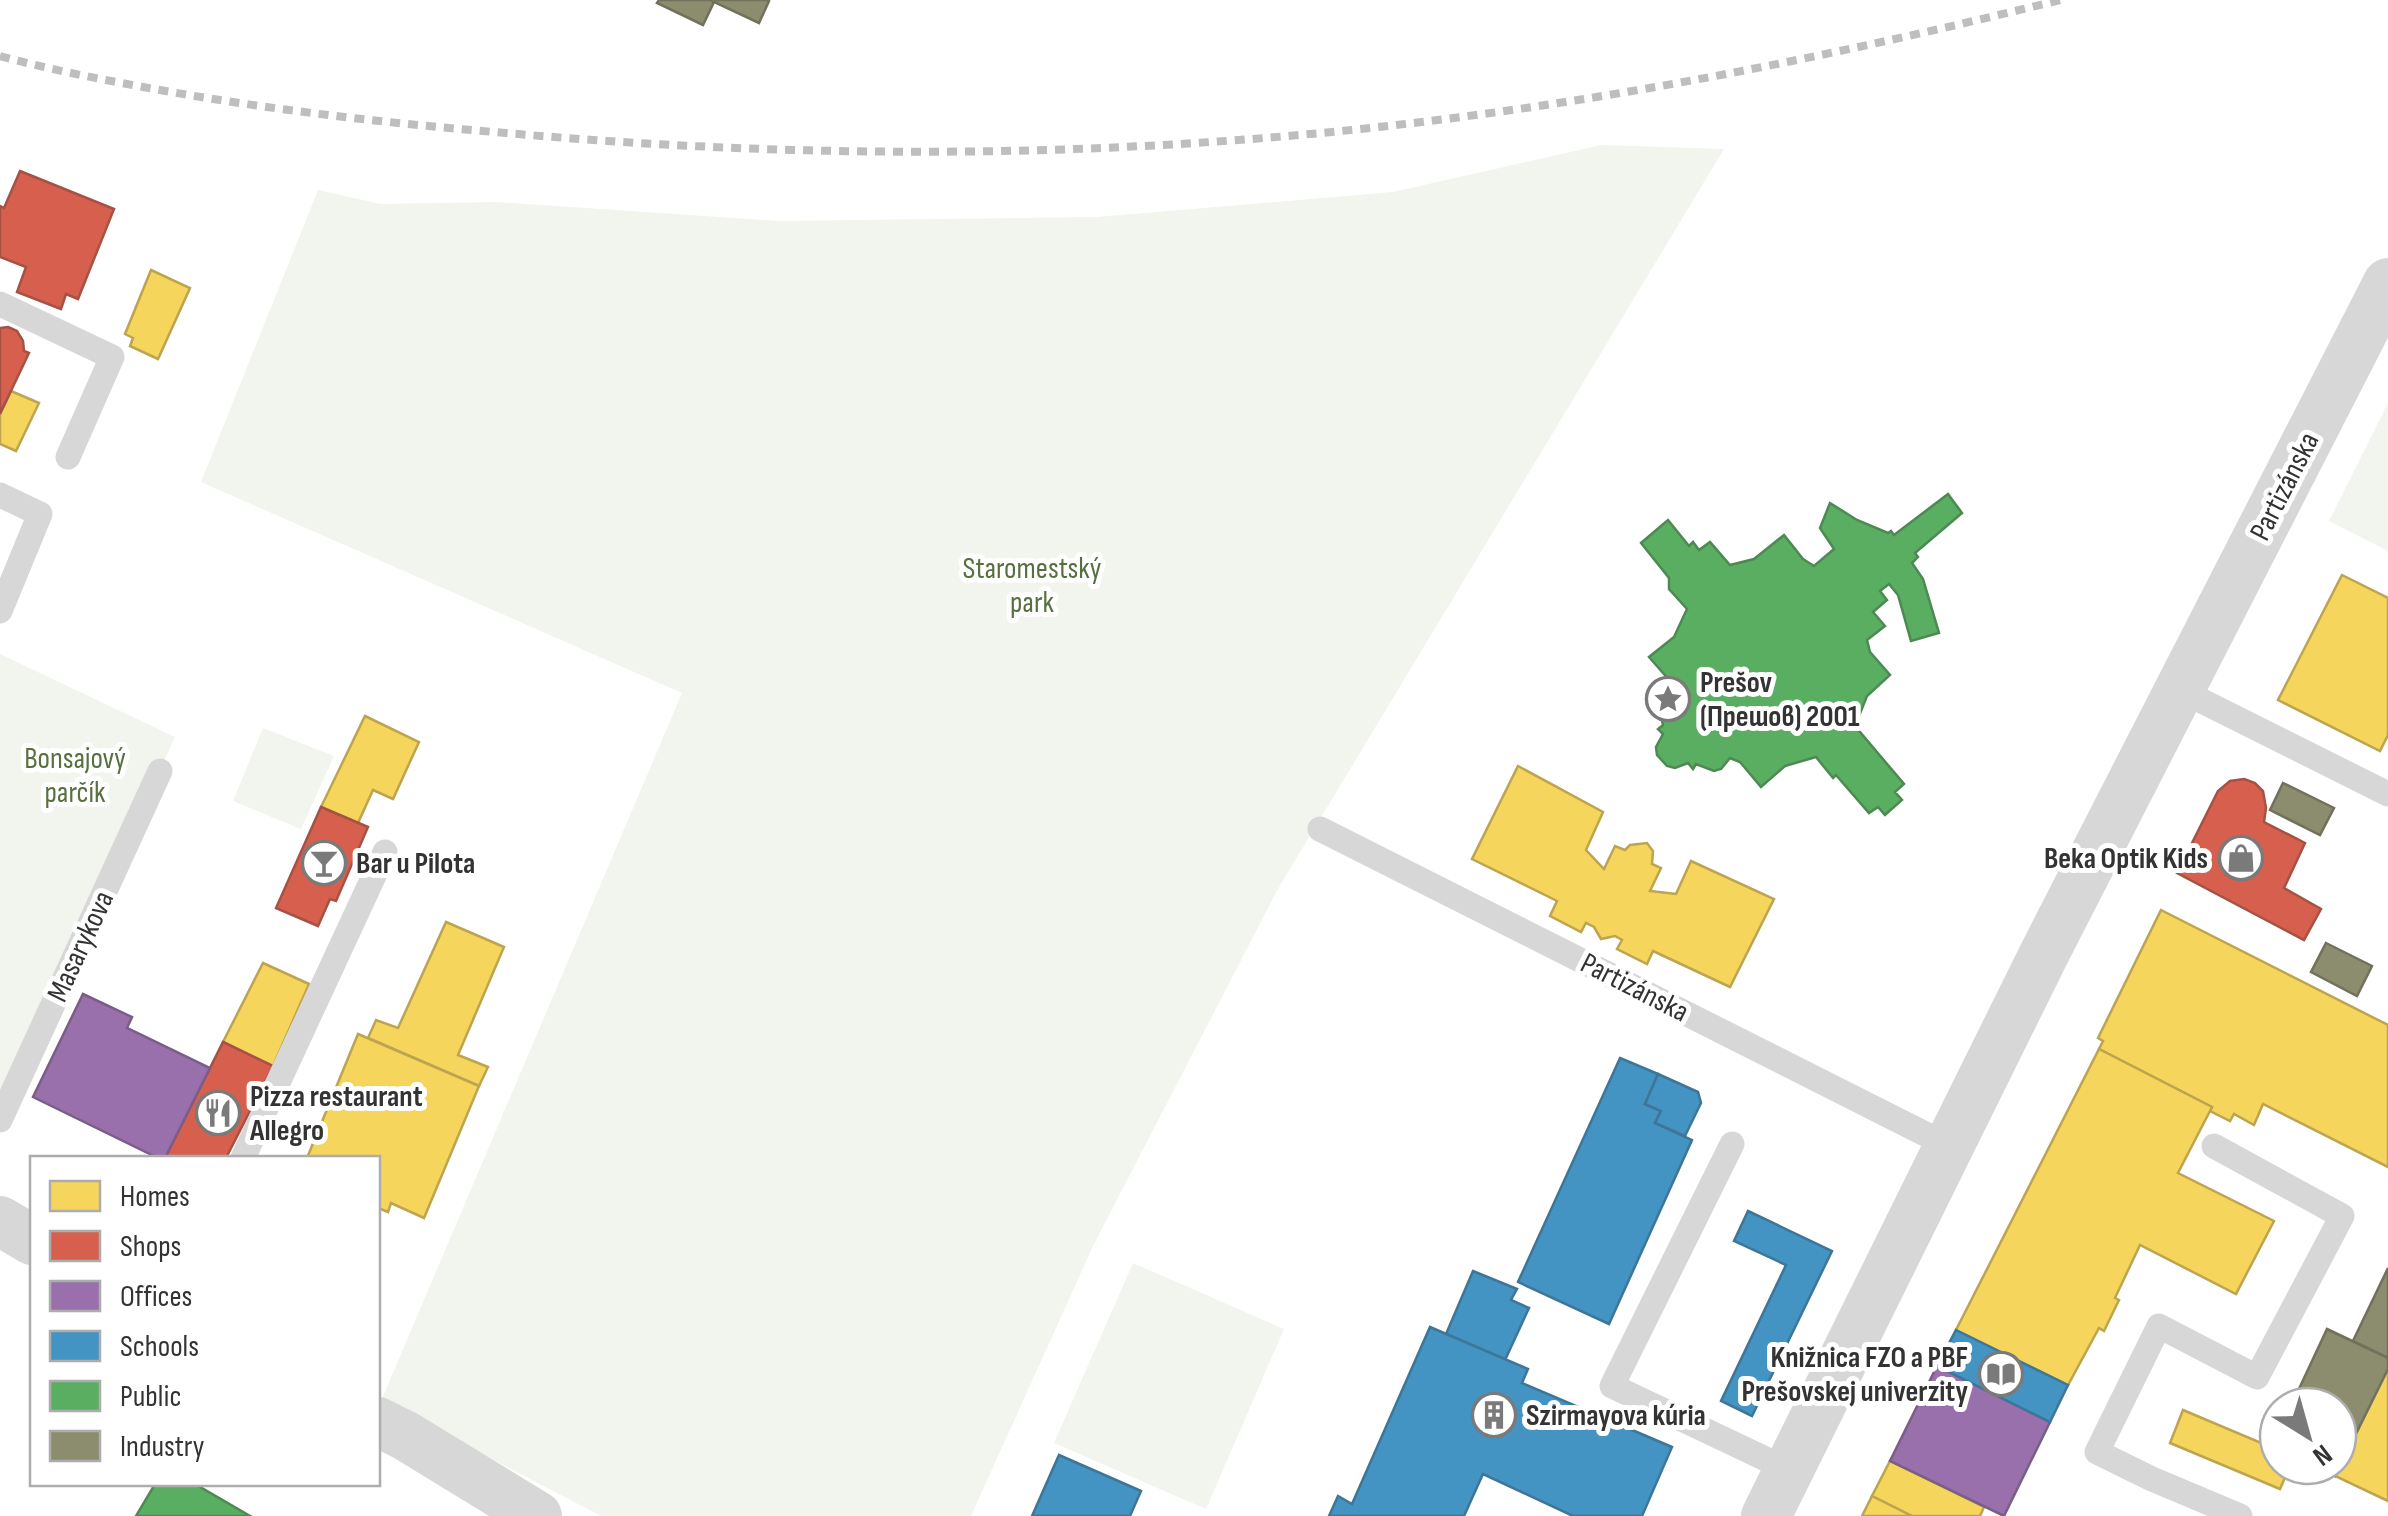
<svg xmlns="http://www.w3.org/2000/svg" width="2388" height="1516" font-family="'Sofia Sans Condensed',sans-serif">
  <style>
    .green { fill: #f1f5ed }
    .homes { fill: #f6d55c; stroke: #bca450; stroke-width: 2.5 }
    .shops { fill: #d6604d; stroke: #a55245; stroke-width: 2.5 }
    .offices { fill: #9970ab; stroke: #7a5e87; stroke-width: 2.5 }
    .schools { fill: #4393c3; stroke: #3e7698; stroke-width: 2.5 }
    .public { fill: #5aae61; stroke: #4e8953; stroke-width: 2.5 }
    .industry { fill: #8c8c6e; stroke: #71715c; stroke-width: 2.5 }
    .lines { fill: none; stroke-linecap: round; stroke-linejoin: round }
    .service { stroke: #d7d7d7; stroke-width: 25 }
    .minor { stroke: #d7d7d7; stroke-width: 50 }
    .rail { stroke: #bebebe; stroke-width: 8; stroke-dasharray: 10 8; stroke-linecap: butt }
    .labels { text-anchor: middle; stroke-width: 10; stroke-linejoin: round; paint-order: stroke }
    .street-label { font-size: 30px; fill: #333; stroke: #fff }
    .park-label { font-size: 30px; fill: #56703f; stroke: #fff }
    .poi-label { font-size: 30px; font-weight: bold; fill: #333; stroke: #fff; text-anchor: start }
  </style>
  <rect width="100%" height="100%" fill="#fff"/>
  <g class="green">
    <polygon points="1602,145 1724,149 1279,887 1094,1244 971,1516 601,1516 381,1401 682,693 201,482 318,190 381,204 496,202 779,221 1097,217 1393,192"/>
    <polygon points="2388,403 2388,551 2329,521"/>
    <polygon points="0,654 175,737 8,1102 0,1098"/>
    <polygon points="263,728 334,756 301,829 233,801"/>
    <polygon points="1133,1263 1284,1329 1206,1509 1054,1443"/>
  </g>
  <g class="homes">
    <polygon points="151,270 190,288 158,359 130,346 133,338 125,334"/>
    <polygon points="11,391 39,403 16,451 0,444 0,414"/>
    <polygon points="2342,575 2388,598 2388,735 2380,751 2278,700"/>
    <polygon points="365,716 419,742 393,799 373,790 358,823 321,807"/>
    <polygon points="1518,766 1603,812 1586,850 1604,869 1615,846 1625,850 1630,845 1647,843 1653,851 1652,864 1661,868 1650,891 1676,894 1691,861 1774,899 1730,987 1653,951 1647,964 1617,949 1622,940 1615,936 1601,939 1594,927 1586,923 1581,932 1550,916 1557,901 1472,859"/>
    <polygon points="2161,910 2388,1025 2388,1167 2263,1104 2254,1125 2234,1114 2230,1121 2210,1111 2212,1107 2099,1049 2103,1041 2098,1038"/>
    <polygon points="446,922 504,947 458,1055 488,1067 479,1086 368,1038 376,1020 398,1028"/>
    <polygon points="263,963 309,984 273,1066 223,1042"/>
    <polygon points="358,1034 479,1086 424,1218 391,1203 388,1212 378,1208 378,1158 307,1158"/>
    <polygon points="2099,1049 2212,1107 2178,1173 2274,1221 2236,1294 2140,1245 2115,1298 2119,1300 2104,1331 2099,1328 2068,1385 1956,1330"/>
    <polygon points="2388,1369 2388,1501 2335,1476"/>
    <polygon points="2183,1410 2278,1450 2278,1466 2290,1466 2280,1489 2170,1443"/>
    <polygon points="1890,1461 1984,1507 1980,1516 1912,1516 1872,1496"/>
    <polygon points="1872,1496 1912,1516 1862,1516"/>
  </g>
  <g class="shops">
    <polygon points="20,171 114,209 78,299 66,294 61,309 17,292 26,267 0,257 0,206 4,208"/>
    <polygon points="8,327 17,331 23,341 24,351 29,353 0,414 0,328"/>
    <polygon points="2244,779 2255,783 2263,791 2266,808 2264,822 2305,843 2284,888 2321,909 2304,940 2177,873 2218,791 2230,781"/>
    <polygon points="321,807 368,827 336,901 330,899 318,926 276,908"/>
    <polygon points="223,1042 273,1066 226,1158 165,1158"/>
  </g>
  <g class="offices">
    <polygon points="83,994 132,1017 127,1028 210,1068 165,1158 158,1158 33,1097"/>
    <polygon points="1937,1366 2050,1422 2004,1516 1890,1461"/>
  </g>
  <g class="schools">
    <polygon points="1620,1058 1658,1074 1645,1104 1661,1111 1655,1123 1692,1140 1609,1324 1518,1282"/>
    <polygon points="1658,1074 1698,1092 1701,1103 1685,1136 1655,1123 1661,1111 1645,1104"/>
    <polygon points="1748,1211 1832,1251 1752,1416 1721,1401 1786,1265 1734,1241"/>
    <polygon points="1473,1271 1517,1289 1511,1300 1529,1308 1505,1360 1446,1334"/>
    <polygon points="1430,1327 1528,1369 1522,1383 1672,1447 1642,1516 1573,1516 1483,1474 1464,1516 1329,1516 1338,1496 1352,1504"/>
    <polygon points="1956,1330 2068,1385 2050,1422 1937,1366"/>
    <polygon points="1059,1455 1141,1491 1130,1516 1032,1516"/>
  </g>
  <g class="public">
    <polygon points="1948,494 1962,513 1915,553 1918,557 1912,563 1923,579 1939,633 1911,641 1898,595 1889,584 1880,591 1887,600 1873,612 1885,626 1867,640 1870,652 1890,675 1867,696 1855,726 1904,784 1895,792 1902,800 1885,815 1878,807 1869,813 1836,775 1833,778 1816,757 1785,766 1761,787 1740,762 1730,758 1721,769 1714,771 1696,764 1693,769 1688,763 1675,768 1667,766 1657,755 1656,747 1663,734 1658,729 1663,725 1659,708 1673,694 1670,681 1649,657 1674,637 1687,609 1669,589 1669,578 1641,543 1668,520 1689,546 1693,542 1699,550 1710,542 1730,565 1754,559 1784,535 1803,559 1814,566 1834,549 1820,528 1830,503 1857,520 1888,533 1891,531 1894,535"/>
    <polygon points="155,1484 195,1484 250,1516 136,1516"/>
  </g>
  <g class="industry">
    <polygon points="659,0 710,0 714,2 703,25 657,3"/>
    <polygon points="715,0 767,0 769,1 759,23 714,2"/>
    <polygon points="2283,783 2334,808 2320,835 2270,810"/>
    <polygon points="2326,943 2372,966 2357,996 2311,972"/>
    <polygon points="2388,1268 2388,1358 2353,1341"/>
    <polygon points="2327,1329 2388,1358 2388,1369 2335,1476 2314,1466 2338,1466 2338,1406 2291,1406"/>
  </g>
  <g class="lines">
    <g class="service">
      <polyline points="0,304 112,357 68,457"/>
      <polyline points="0,495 40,514 0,611"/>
      <polyline points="2180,690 2388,794"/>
      <polyline points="1320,829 1949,1146"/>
      <polyline points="0,1120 160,771"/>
      <polyline points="1732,1144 1612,1386 1789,1470"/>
      <polyline points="2214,1146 2342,1216 2257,1377 2159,1326 2097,1452 2152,1479 2240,1516"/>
      <polyline points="243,1158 385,852"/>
    </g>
    <g class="minor">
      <polyline points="0,1221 32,1240"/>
      <polyline points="378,1422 406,1436 537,1516"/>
      <polyline points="1766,1516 2044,954 2388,283"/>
    </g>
    <path class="rail" d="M0,56C47,69 95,78 143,87C263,109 384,123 506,133C787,158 1070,159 1351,130C1591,105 1827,58 2060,0"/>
  </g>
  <defs>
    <symbol id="sight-ring" viewBox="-11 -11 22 22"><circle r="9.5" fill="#fff" stroke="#7a7a7a" stroke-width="1.5"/><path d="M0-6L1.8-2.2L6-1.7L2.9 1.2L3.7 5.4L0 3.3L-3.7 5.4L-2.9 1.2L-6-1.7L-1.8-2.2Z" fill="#7a7a7a"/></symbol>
    <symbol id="shop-ring" viewBox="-11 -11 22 22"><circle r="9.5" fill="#fff" stroke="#7a7a7a" stroke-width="1.5"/><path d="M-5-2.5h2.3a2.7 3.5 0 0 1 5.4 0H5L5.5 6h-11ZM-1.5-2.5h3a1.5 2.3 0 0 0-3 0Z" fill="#7a7a7a"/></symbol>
    <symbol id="bar-ring" viewBox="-11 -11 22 22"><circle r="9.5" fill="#fff" stroke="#7a7a7a" stroke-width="1.5"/><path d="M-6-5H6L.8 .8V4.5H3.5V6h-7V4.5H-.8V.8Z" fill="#7a7a7a"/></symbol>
    <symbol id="restaurant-ring" viewBox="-11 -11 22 22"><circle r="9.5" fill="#fff" stroke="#7a7a7a" stroke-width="1.5"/><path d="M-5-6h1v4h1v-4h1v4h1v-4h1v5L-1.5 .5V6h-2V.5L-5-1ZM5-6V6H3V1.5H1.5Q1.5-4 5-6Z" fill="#7a7a7a"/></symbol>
    <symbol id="library-ring" viewBox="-11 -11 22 22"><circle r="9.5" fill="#fff" stroke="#7a7a7a" stroke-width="1.5"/><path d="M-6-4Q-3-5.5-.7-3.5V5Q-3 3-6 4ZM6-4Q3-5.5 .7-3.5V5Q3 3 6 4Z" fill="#7a7a7a"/></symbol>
    <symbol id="building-ring" viewBox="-11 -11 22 22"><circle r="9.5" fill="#fff" stroke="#7a7a7a" stroke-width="1.5"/><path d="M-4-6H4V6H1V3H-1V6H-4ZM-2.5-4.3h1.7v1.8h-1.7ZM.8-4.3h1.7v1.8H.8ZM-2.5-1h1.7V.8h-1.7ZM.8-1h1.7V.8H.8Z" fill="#7a7a7a"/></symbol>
  </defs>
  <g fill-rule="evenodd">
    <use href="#sight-ring" x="1643" y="674" width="50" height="50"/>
    <use href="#shop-ring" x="2216" y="833" width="50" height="50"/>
    <use href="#bar-ring" x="299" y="838" width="50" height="50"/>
    <use href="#restaurant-ring" x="193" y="1088" width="50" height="50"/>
    <use href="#library-ring" x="1976" y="1349" width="50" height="50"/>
    <use href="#building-ring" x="1469" y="1390" width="50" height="50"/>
  </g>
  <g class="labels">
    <g class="street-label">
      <text transform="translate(2284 486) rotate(-63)" y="10">Partizánska</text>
      <text transform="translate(80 946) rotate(-65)" y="10">Masarykova</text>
      <text transform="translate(1635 987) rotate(27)" y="10">Partizánska</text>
    </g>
    <g class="park-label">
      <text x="1032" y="578">Staromestský<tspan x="1032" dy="34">park</tspan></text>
      <text x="75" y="768">Bonsajový<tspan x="75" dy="34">parčík</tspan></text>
    </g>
    <g class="poi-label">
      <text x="1700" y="692">Prešov<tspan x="1700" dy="34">(Прешов) 2001</tspan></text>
      <text x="2208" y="868" text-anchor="end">Beka Optik Kids</text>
      <text x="356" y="873">Bar u Pilota</text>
      <text x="250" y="1106">Pizza restaurant<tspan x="250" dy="34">Allegro</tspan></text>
      <text x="1968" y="1367" text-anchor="end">Knižnica FZO a PBF<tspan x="1968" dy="34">Prešovskej univerzity</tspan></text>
      <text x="1526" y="1425">Szirmayova kúria</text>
    </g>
  </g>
  <rect x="30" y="1156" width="350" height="330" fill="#ffffff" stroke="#adadad" stroke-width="2.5"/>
  <rect x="50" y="1181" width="50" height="30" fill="#f6d55c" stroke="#adadad" stroke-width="2.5"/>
  <text x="120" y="1206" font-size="30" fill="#333333">Homes</text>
  <rect x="50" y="1231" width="50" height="30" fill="#d6604d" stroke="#adadad" stroke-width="2.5"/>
  <text x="120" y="1256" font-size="30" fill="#333333">Shops</text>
  <rect x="50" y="1281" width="50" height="30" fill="#9970ab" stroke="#adadad" stroke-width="2.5"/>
  <text x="120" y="1306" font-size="30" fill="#333333">Offices</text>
  <rect x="50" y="1331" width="50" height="30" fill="#4393c3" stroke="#adadad" stroke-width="2.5"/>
  <text x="120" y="1356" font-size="30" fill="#333333">Schools</text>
  <rect x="50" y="1381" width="50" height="30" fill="#5aae61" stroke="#adadad" stroke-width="2.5"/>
  <text x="120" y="1406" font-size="30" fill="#333333">Public</text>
  <rect x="50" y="1431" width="50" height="30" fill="#8c8c6e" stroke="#adadad" stroke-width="2.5"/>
  <text x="120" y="1456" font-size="30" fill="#333333">Industry</text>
  <g transform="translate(2308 1436) rotate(143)"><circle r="48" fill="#ffffff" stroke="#adadad" stroke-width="2.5"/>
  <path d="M0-8L18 38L0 25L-18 38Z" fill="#7a7a7a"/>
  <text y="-15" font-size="28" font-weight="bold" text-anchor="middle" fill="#333333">N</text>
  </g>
</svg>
